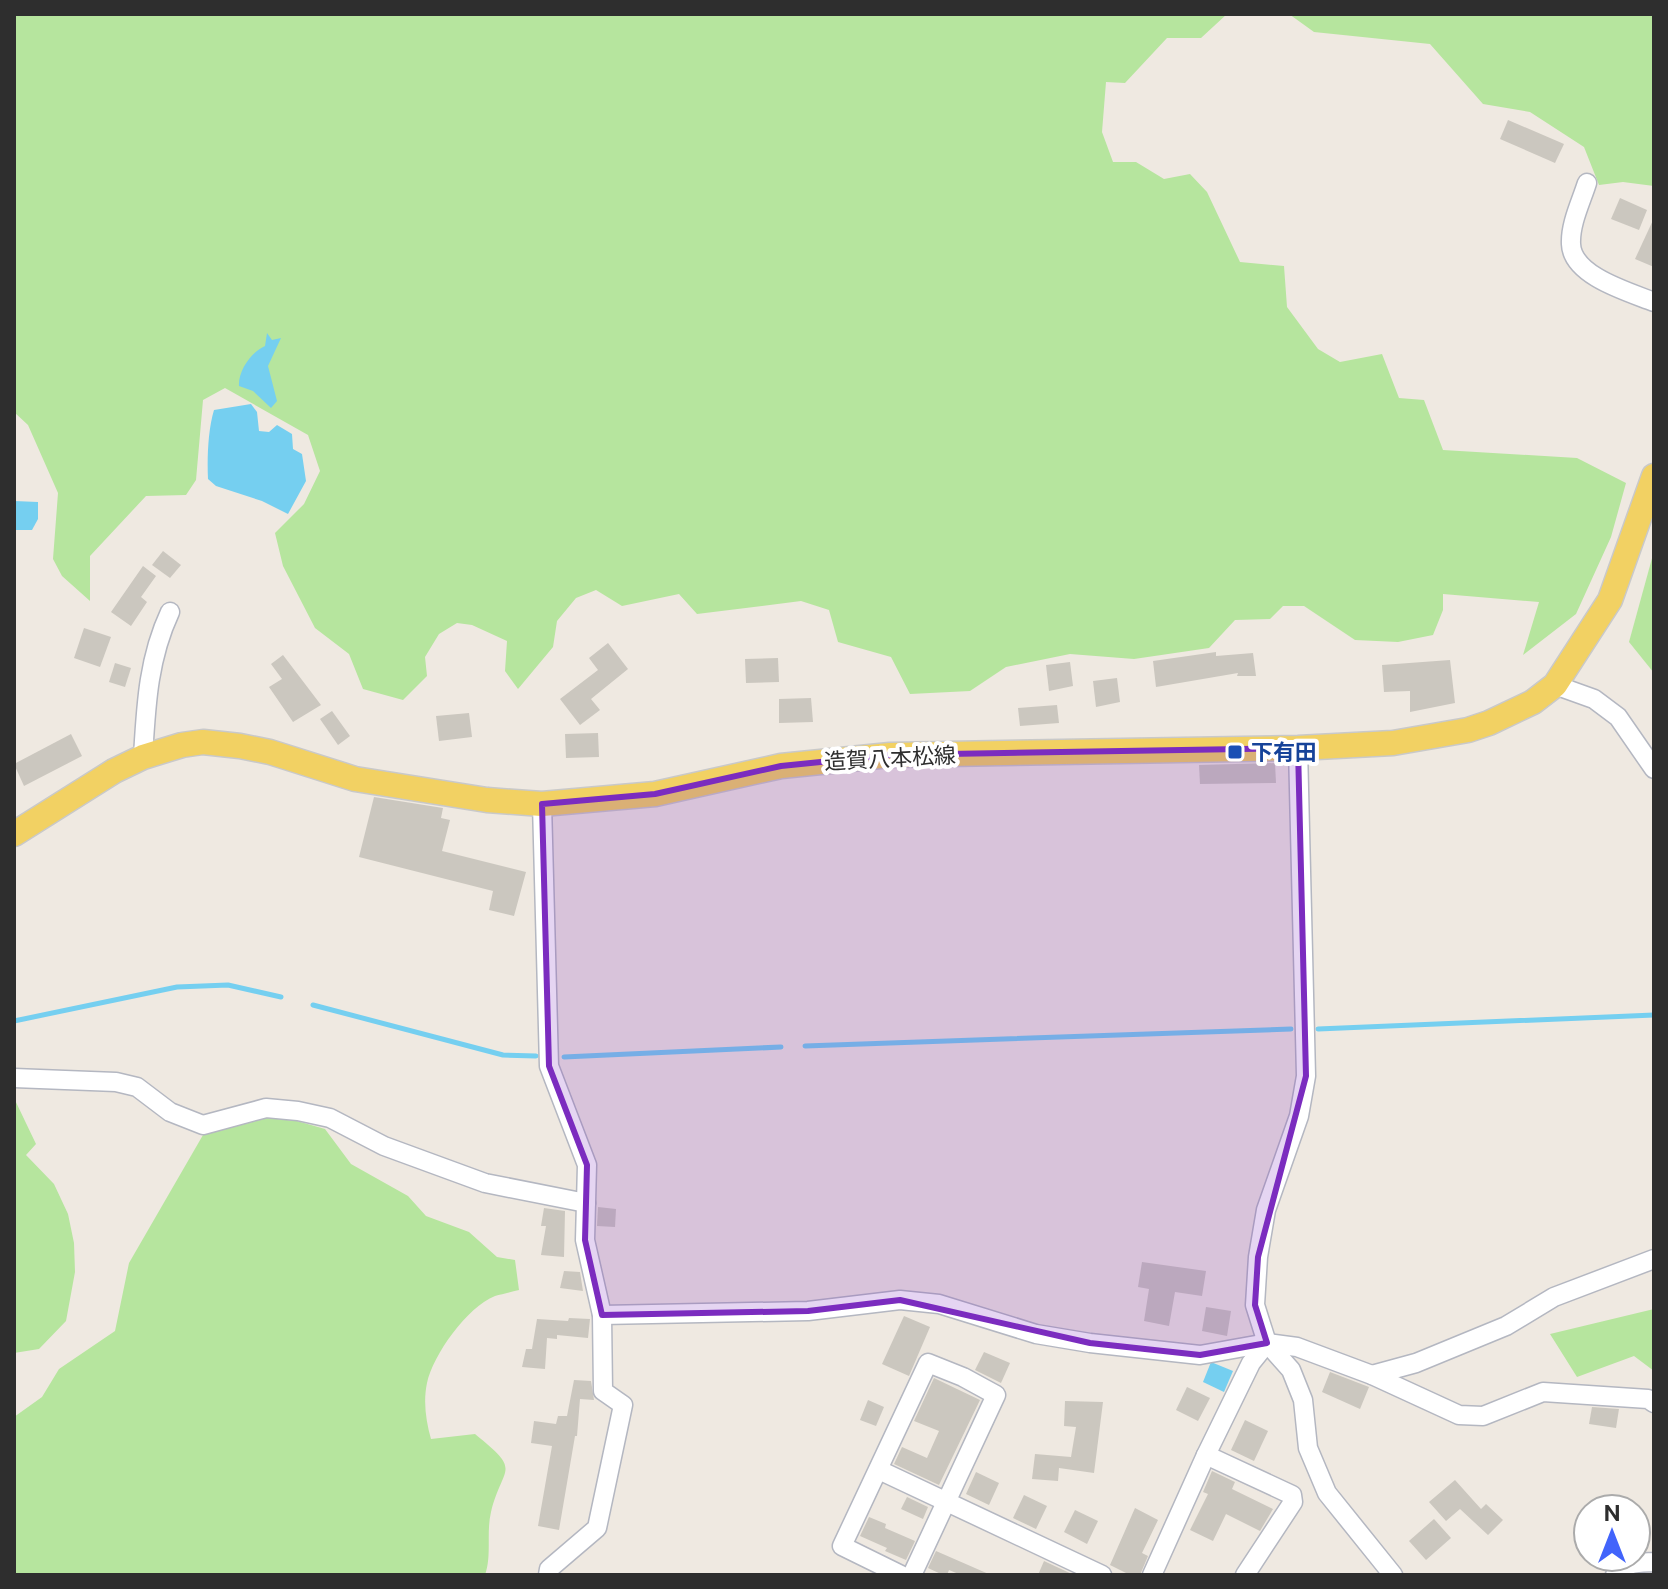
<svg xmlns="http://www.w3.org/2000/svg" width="1668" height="1589" font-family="'Public Sans','Noto Sans JP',sans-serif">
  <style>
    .green { fill: #b6e59e }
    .water { fill: #75cff0 }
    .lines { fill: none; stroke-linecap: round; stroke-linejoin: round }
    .stream { stroke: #75cff0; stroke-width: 5 }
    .building { fill: #cbc7bf }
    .minor-casing { stroke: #b4b7c1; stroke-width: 21 }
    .major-casing { stroke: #c9c9c9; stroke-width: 27 }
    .minor { stroke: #fff; stroke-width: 18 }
    .major { stroke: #f2d163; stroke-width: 24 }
    .marked { fill: #7b2cbf; fill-opacity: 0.2; stroke: #7b2cbf; stroke-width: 6; stroke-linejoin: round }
    .transit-dot { fill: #1a4fb4; stroke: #fff; stroke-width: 3 }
    .labels { text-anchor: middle; stroke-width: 8; stroke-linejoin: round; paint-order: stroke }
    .transit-label { font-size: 22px; font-weight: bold; fill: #164399; stroke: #fff; text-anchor: start }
    .street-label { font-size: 22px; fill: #2e2e2e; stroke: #fff }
  </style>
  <rect width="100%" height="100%" fill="#efe9e1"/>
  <g class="green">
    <polygon points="14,14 1227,14 1201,38 1167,38 1125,83 1106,82 1102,132 1113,162 1136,162 1164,179 1190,174 1207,192 1240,262 1284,266 1287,307 1318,349 1340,362 1382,354 1399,398 1424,400 1443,450 1577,458 1626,483 1611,537 1576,614 1523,655 1539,602 1443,594 1443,610 1433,635 1398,642 1355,640 1304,606 1283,606 1270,619 1235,620 1209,648 1134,659 1070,654 1006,667 970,691 910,694 891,657 838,642 829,610 801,601 697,614 679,594 622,606 596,590 576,598 557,621 553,647 518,689 505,671 507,641 472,625 457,623 439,634 425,657 427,676 403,700 363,689 349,654 315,628 283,566 275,533 304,504 320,471 308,435 225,388 203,400 196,480 186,495 146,496 90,556 90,601 62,576 53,559 58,493 28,425 14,412"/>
    <polygon points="1289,14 1654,14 1654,186 1623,182 1599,185 1584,147 1530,112 1483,104 1430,44 1314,32"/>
    <polygon points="1654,551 1654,673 1629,642"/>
    <polygon points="14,1098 36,1144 26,1155 54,1184 68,1214 74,1243 75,1272 66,1321 39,1349 14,1353"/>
    <path d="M267,1118L297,1121L325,1129L351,1164L408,1196L426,1216L469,1232L497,1257L515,1260L519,1290C511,1292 502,1294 495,1296C467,1307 433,1355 427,1383C423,1402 426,1421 431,1439L475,1434C523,1473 503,1464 491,1512C486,1533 492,1555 485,1575H14V1417L42,1397L59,1369L115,1331L129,1263L203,1135Z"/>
    <polygon points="1654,1309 1654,1371 1634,1356 1577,1377 1550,1334"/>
  </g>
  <g class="water">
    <path d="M267,333L272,340L281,338L268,366L277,401L271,408L253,391L239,386C238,371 251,352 265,346Z"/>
    <path d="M251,404L257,412L259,431L269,432L277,425L292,434L293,449L302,454L306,481L288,514L262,501L216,486L208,479C207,458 208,430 214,410Z"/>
    <polygon points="14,501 38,502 38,519 32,530 14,530"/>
    <polygon points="1211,1362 1233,1371 1224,1392 1203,1382"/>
  </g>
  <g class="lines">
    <g class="stream">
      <polyline points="313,1005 503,1055 536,1056"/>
      <polyline points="14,1021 177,987 228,985 281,997"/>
      <polyline points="1318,1029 1654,1015"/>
      <polyline points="805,1046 1291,1029"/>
      <polyline points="564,1057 781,1047"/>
    </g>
  </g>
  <g class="building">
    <polygon points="1508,120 1564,144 1555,163 1500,139"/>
    <polygon points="1620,198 1647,210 1639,230 1611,219"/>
    <polygon points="1654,218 1654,267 1635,259"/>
    <polygon points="163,551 181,565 170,578 152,565"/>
    <polygon points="143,566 156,576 141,597 147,602 131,626 111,612"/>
    <polygon points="84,628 111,637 100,667 74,658"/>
    <polygon points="608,643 628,669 591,699 600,710 580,725 560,699 598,670 589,658"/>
    <polygon points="1216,652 1216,656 1253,653 1256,676 1237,676 1238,673 1156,687 1153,661"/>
    <polygon points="283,655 321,705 293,722 269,687 282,679 271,664"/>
    <polygon points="778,658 779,682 746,683 745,659"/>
    <polygon points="1450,660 1455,703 1410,712 1410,691 1384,692 1382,665"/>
    <polygon points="1070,662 1073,686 1049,691 1046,665"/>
    <polygon points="115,663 131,668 125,687 109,682"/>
    <polygon points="1117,678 1120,702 1096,707 1093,681"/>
    <polygon points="811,698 813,722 779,723 779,699"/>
    <polygon points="1057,705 1059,723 1020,726 1018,708"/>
    <polygon points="332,711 350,736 338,745 320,719"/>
    <polygon points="469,713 472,737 439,741 436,716"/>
    <polygon points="598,733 599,757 566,758 565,734"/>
    <polygon points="71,734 82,756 24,786 14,764"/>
    <polygon points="1275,763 1276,783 1200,784 1199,765"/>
    <polygon points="374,797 443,808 441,818 450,820 442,851 526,872 514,916 489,910 493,891 359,857"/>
    <polygon points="598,1207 616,1209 615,1227 597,1226"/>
    <polygon points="544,1208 565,1211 564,1257 541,1255 546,1226 541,1226"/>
    <polygon points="1142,1262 1206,1271 1202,1296 1175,1292 1169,1326 1144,1321 1149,1289 1138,1287"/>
    <polygon points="564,1271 580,1272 583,1291 560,1288"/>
    <polygon points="1206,1307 1231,1311 1227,1336 1202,1331"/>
    <polygon points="904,1316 930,1327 909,1376 882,1364"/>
    <polygon points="569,1318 590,1319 588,1338 557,1335 557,1339 547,1338 545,1369 522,1367 526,1349 532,1349 537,1319 568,1321"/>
    <polygon points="984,1352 1010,1363 1001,1383 975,1370"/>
    <polygon points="1330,1372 1369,1387 1360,1409 1322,1392"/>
    <polygon points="934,1378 980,1400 939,1485 894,1464 902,1447 927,1458 939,1431 914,1421"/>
    <polygon points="574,1380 591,1381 594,1400 580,1399 577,1436 575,1436 559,1530 538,1526 552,1446 531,1443 534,1421 556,1424 558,1416 567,1416"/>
    <polygon points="1187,1387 1210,1398 1198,1421 1176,1410"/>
    <polygon points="868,1400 884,1407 876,1426 860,1420"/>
    <polygon points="1065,1401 1103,1402 1094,1473 1059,1468 1058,1481 1032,1479 1035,1454 1071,1457 1076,1427 1064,1426"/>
    <polygon points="1592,1407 1619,1409 1616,1428 1589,1424"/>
    <polygon points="1245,1420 1268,1431 1254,1461 1231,1450"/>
    <polygon points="1212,1471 1235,1482 1232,1489 1273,1509 1260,1531 1226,1514 1213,1541 1190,1530 1208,1494 1203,1492"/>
    <polygon points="976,1472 999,1483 989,1505 966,1494"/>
    <polygon points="1455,1480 1481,1509 1486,1504 1503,1520 1488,1535 1460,1509 1446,1521 1429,1502"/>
    <polygon points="1024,1495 1047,1506 1036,1529 1013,1518"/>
    <polygon points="907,1497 928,1507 923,1519 901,1509"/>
    <polygon points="1135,1508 1158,1520 1142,1553 1148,1556 1140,1575 1130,1575 1110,1565"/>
    <polygon points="1075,1510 1098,1521 1087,1544 1064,1532"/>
    <polygon points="869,1517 886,1524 885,1528 915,1541 906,1560 885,1551 887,1548 860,1536"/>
    <polygon points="1434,1519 1451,1538 1426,1560 1409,1541"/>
    <polygon points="936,1551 991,1575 961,1575 949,1570 947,1575 943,1575 928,1568"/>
    <polygon points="1044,1561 1074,1575 1038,1575"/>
  </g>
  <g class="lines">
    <defs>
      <g id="minor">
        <path d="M1587,183C1581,202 1570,224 1571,244C1572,276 1629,292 1654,302"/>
        <polyline points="1555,685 1594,699 1618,717 1654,769"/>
        <polyline points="1298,748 1306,1076 1299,1116 1266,1210 1258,1257 1255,1305 1267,1343 1291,1370 1303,1400 1308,1448 1327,1493 1393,1575"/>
        <path d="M143,757C146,706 148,659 170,612"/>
        <polyline points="542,804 549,1066 587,1165 585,1240 602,1315 603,1391 623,1405 597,1528 549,1569 548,1575"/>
        <polyline points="14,1078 116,1082 137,1087 170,1112 203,1125 266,1108 298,1111 330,1118 384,1146 485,1183 586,1203"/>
        <polyline points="602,1315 808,1311 900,1300 939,1304 1036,1334 1090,1343 1200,1355 1267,1343 1297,1347 1372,1375 1459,1415 1483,1416 1543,1392 1648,1399 1654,1403"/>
        <polyline points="1372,1375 1416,1363 1506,1326 1554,1297 1654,1259"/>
        <polyline points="1206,1455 1292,1495 1293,1502 1245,1575"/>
        <polyline points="879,1470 1102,1575"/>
        <polyline points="901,1575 842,1546 928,1363 963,1377 996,1395 912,1575"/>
        <polyline points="1152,1575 1206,1455 1251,1363 1267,1343"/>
        <path d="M1615,1575C1624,1562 1640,1563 1654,1562"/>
      </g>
      <polyline id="major" points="14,834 114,771 143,757 182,745 203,742 240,746 270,752 355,779 487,800 542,804 655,794 781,766 890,755 1298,748 1393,743 1468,730 1489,723 1533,702 1555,685 1610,600 1654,476"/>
    </defs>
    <use href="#minor" class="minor-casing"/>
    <use href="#major" class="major-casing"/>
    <use href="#minor" class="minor"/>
    <use href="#major" class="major"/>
  </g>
  <path class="marked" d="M1298,748L1306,1076L1258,1257L1255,1305L1267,1343L1200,1355L1090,1343L900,1300L808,1311L602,1315L585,1240L587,1165L549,1066L542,804L655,794L781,766L890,755Z"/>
  <rect class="transit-dot" x="1227" y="744" width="16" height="16" rx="4"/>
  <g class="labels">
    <g class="transit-label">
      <text x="1251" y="760">下有田</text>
    </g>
    <g class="street-label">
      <text transform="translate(890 758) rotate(-3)" y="8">造賀八本松線</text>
    </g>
  </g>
  <rect width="1668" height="1589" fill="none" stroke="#2e2e2e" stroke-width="32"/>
  <g transform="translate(1612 1533)"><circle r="38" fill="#ffffff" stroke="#ababab" stroke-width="2"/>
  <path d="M0-6L14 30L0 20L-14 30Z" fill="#4264fb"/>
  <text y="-12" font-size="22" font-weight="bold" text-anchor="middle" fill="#2e2e2e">N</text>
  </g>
</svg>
